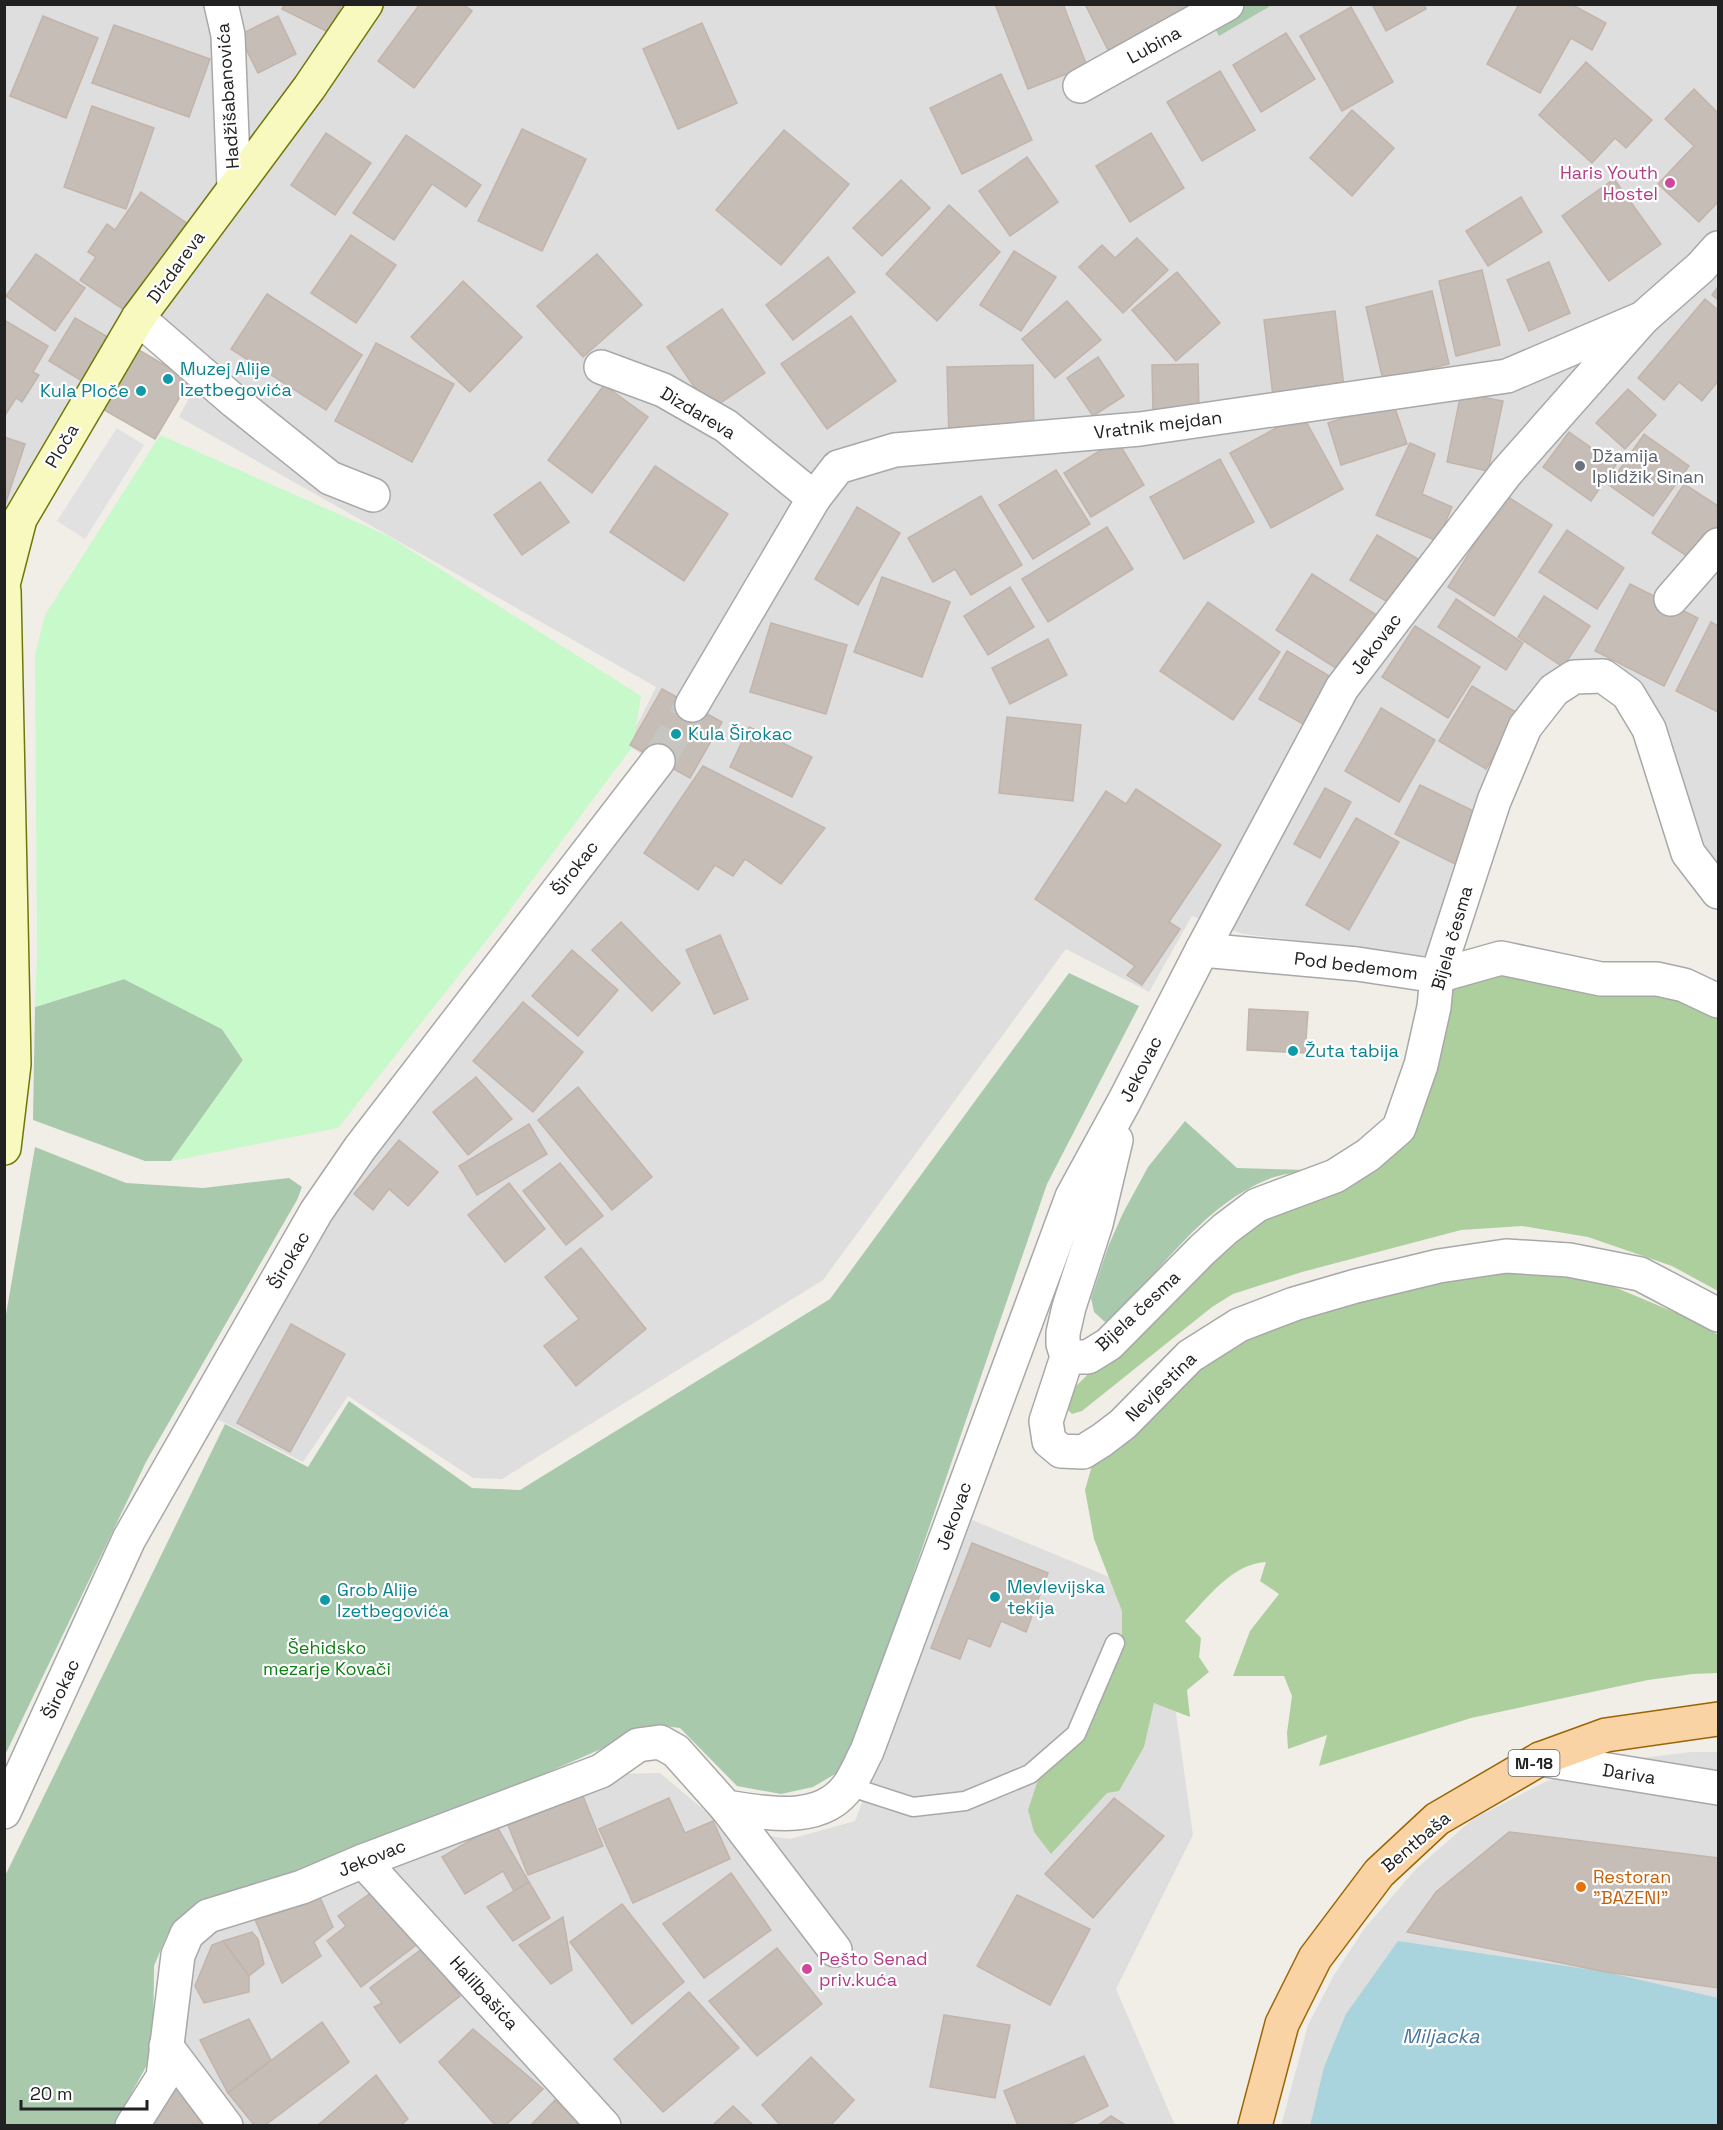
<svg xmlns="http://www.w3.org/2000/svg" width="1723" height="2130" font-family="'Space Grotesk',sans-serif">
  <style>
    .residential { fill: #dfdede }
    .forest { fill: #adcf9e }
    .cemetery { fill: #a9c9ad }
    .park { fill: #c7f9ca }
    .parking { fill: #e1e1e1 }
    .water { fill: #a9d3dd }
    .building { fill: #c6bdb7; stroke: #c2b4aa; stroke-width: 1.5 }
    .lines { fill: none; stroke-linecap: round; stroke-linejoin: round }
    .street-tunnel { stroke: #c7c5c0; stroke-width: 33; stroke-dasharray: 33 16; stroke-linecap: butt }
    .lane-casing { stroke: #a8a8a8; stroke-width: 21 }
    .street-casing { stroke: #a8a8a8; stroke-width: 36 }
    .secondary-casing { stroke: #6f7807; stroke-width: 36 }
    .primary-casing { stroke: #9a6503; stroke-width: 36 }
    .lane { stroke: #fff; stroke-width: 18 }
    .street { stroke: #fff; stroke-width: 33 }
    .secondary { stroke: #f7f9be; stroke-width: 33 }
    .primary { stroke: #fad3a4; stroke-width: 33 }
    .hotel-dot { fill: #d1479c; stroke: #fff; stroke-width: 2 }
    .culture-dot { fill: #0f9aa8; stroke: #fff; stroke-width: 2 }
    .worship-dot { fill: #6b7280; stroke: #fff; stroke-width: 2 }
    .food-dot { fill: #e8710a; stroke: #fff; stroke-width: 2 }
    .labels { text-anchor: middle; stroke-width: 4.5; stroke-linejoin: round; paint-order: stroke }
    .shield { fill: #fff; stroke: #646464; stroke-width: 1.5 }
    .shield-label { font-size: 16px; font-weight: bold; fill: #212121 }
    .street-label { font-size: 18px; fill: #212121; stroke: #fff }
    .hotel-label { font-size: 18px; fill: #b23c85; stroke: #fff; text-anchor: end }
    .culture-label { font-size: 18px; fill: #0d838f; stroke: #fff; text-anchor: start }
    .worship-label { font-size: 18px; fill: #5b616d; stroke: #fff; text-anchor: start }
    .park-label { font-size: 18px; fill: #0e7f15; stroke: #fff }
    .food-label { font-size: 18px; fill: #c56008; stroke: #fff; text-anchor: start }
    .water-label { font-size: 20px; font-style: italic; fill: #4876a0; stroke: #fff }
  </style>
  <rect width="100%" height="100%" fill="#f1eee8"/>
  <g class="residential">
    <polygon points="5,5 358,5 5,559"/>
    <polygon points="371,5 1718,5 1718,887 1635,689 1549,682 1428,956 1243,934 1192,916 1149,992 1066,949 823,1280 502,1479 473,1478 348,1396 303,1462 211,1416 320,1215 670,772 627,745 656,687 179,417 199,379 136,333"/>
    <polygon points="972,1520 1160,1598 1193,1835 1116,1989 1175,2125 125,2126 150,2083 180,1984 207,1926 609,1774 660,1773 728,1830 790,1839 855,1821"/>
    <polygon points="1691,1752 1718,1752 1718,2125 1281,2126 1308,2025 1334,1975 1364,1929 1416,1869 1473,1819 1547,1781 1625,1760"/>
  </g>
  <g class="forest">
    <polygon points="1501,969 1675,993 1718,1013 1718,1291 1672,1266 1588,1237 1522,1226 1461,1230 1302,1272 1233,1294 1212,1307 1082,1411 1072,1414 1068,1410 1068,1401 1072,1390 1230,1234 1372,1162 1445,983"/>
    <path d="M1540,1268L1612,1286L1693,1320L1718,1335V1673L1693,1674L1648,1680L1471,1718L1319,1766L1327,1735L1288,1749L1287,1733L1292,1696L1284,1676H1233L1250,1631L1279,1594L1260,1581L1266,1562C1231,1564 1208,1598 1185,1621L1201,1638L1199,1657L1209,1672L1187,1690L1190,1717L1154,1703L1144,1747L1119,1791L1107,1793L1051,1854L1034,1832L1028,1810L1038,1780L1082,1742L1122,1649V1611L1094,1539L1085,1490L1093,1462L1150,1404L1242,1334L1442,1274Z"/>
  </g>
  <g class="cemetery">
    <polygon points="1203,5 1272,5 1219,36"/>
    <polygon points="1069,973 1139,1006 1047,1184 847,1767 813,1787 781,1794 737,1786 680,1728 656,1725 315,1874 195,1914 167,1935 154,1966 153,2054 114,2125 5,2125 4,1878 225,1424 308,1467 349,1401 472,1488 520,1490 830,1299"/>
    <polygon points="124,979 222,1029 243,1060 171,1161 145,1161 33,1120 35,1007"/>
    <path d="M1185,1121L1237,1168L1309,1170C1296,1173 1281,1174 1269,1179C1220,1198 1184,1240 1150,1278C1136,1293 1125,1315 1105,1322L1094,1312L1091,1298L1108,1247L1123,1213L1148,1167Z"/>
    <polygon points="35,1147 126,1183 203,1188 289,1178 302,1187 297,1200 146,1462 5,1755 5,1320"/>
  </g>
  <polygon class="park" points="160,435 388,536 641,696 633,746 497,927 338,1128 171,1161 243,1060 222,1029 124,979 35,1007 37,955 35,654 45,615"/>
  <polygon class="parking" points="117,428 144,445 85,539 57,521"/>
  <polygon class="water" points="1398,1941 1606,1972 1718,1998 1718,2125 1310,2126 1324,2067 1346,2014"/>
  <g class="building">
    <polygon points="285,4 342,4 328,32 282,9"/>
    <polygon points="420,4 463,4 472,11 414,88 378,61"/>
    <polygon points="995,4 1063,4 1087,66 1028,89"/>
    <polygon points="1085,4 1190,4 1192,8 1108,50"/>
    <polygon points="1372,4 1424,4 1426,9 1386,31"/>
    <polygon points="1519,4 1571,4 1606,23 1592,50 1571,38 1540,93 1487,64"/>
    <polygon points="1351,7 1393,82 1342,111 1300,36"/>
    <polygon points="43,16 98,38 66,118 10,96"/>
    <polygon points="278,16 296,54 258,73 239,35"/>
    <polygon points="702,23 737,103 678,129 643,49"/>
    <polygon points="114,25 210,59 189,117 92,83"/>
    <polygon points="1286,33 1315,79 1261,112 1233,65"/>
    <polygon points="1586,62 1652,120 1626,148 1615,138 1592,163 1539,115"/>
    <polygon points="1220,71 1255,130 1202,161 1167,102"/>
    <polygon points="1001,74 1032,140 962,174 930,108"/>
    <polygon points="1694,89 1718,113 1718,202 1699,222 1658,184 1694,146 1665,119"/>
    <polygon points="92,106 154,128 126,209 64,187"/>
    <polygon points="1352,110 1394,148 1352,196 1310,158"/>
    <polygon points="522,129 586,159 542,251 478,221"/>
    <polygon points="784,130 849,184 781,265 716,210"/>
    <polygon points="326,133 371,163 335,215 291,185"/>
    <polygon points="1151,133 1184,188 1130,222 1096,166"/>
    <polygon points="406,135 481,185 466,207 432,184 394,240 353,213"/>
    <polygon points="1027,157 1058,202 1010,236 979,191"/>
    <polygon points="1614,179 1661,244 1609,281 1562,216"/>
    <polygon points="901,180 930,208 882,256 853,228"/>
    <polygon points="141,192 191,226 130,314 80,280 96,257 88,252 107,224 115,230"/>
    <polygon points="1521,197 1542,232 1488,266 1466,231"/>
    <polygon points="949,205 1000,252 937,321 886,274"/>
    <polygon points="351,235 396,265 356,323 311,293"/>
    <polygon points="1137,238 1168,270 1123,313 1079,267 1102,245 1115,258"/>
    <polygon points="1014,251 1056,277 1021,331 980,305"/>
    <polygon points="36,254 85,288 55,331 6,296"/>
    <polygon points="597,254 642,305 583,357 537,306"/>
    <polygon points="828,257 855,292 793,340 766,305"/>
    <polygon points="1549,262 1570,313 1529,331 1507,280"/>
    <polygon points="1482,270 1500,345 1456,356 1439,281"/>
    <polygon points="1177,272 1220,323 1176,361 1132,310"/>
    <polygon points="463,281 522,337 470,392 411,337"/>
    <polygon points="1718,287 1718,300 1712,295"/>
    <polygon points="1432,291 1449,364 1383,380 1366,307"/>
    <polygon points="267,294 362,355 326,410 231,349"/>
    <polygon points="1705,299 1718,310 1718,381 1702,401 1679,382 1664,400 1638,378"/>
    <polygon points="1067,301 1101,340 1055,378 1022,339"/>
    <polygon points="722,309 765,373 710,410 667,347"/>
    <polygon points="1335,311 1344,387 1273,396 1264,320"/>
    <polygon points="851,316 896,381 827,429 781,364"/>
    <polygon points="75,318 113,340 87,384 49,361"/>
    <polygon points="4,320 48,346 33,372 39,375 22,402 16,398 4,417"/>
    <polygon points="127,343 190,380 155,439 92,403"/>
    <polygon points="376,343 454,384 412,462 335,421"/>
    <polygon points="1098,357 1124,396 1093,416 1067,378"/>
    <polygon points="1198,364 1199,410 1153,412 1152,365"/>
    <polygon points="1033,365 1034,436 949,438 947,367"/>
    <polygon points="604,385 648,417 592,493 548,460"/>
    <polygon points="1628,389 1656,415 1625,449 1596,423"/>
    <polygon points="1461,393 1503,401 1488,471 1447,462"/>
    <polygon points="1393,402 1407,444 1341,465 1328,423"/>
    <polygon points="1302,414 1343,489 1271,528 1230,453"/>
    <polygon points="1569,432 1616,465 1591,501 1543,467"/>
    <polygon points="1644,434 1689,466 1653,516 1609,485"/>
    <polygon points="4,437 25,444 4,508"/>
    <polygon points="1117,440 1144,485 1091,517 1064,473"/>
    <polygon points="1410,443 1435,454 1422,494 1452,507 1437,541 1376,515"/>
    <polygon points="1220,459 1254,522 1184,559 1150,497"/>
    <polygon points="655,466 728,514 684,581 610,532"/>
    <polygon points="1056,470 1090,524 1033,559 999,505"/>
    <polygon points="540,482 569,522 522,555 494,515"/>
    <polygon points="1684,484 1718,506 1718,535 1699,564 1652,533"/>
    <polygon points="1505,495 1552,525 1494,616 1448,587"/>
    <polygon points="981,496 1022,565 971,595 955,569 933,582 908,538"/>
    <polygon points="857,507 900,533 858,605 815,579"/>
    <polygon points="1107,527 1133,569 1048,622 1022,579"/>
    <polygon points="1567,530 1624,568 1597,609 1539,572"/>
    <polygon points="1377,535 1418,559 1391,604 1350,580"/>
    <polygon points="1312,574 1378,616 1342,672 1276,630"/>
    <polygon points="882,577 950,602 922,677 854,652"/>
    <polygon points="1630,584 1698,618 1664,686 1595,651"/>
    <polygon points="1010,587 1034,627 988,655 964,616"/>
    <polygon points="1544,596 1590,626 1563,667 1518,637"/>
    <polygon points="1456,599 1523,643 1506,670 1438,627"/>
    <polygon points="1208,602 1280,652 1233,720 1160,671"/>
    <polygon points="1711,622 1718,626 1718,712 1676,691"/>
    <polygon points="771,623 847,645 826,714 750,692"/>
    <polygon points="1415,626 1480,667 1448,718 1382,677"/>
    <polygon points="1048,639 1067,675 1010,704 992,668"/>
    <polygon points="1287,651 1331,677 1303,724 1259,699"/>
    <polygon points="1472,686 1519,714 1486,769 1439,741"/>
    <polygon points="662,689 722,722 690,778 630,745"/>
    <polygon points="1381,708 1435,740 1399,802 1345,771"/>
    <polygon points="1007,717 1081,725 1073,801 999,793"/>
    <polygon points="749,727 812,757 792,797 730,767"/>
    <polygon points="703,766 825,828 781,884 745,859 733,876 715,865 698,890 644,853"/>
    <polygon points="1420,785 1480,814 1455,864 1395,834"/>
    <polygon points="1325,788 1351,802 1320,858 1294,844"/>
    <polygon points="1136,789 1221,845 1169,922 1180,929 1142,985 1127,975 1135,966 1035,899 1106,791 1126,804"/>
    <polygon points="1356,818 1399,842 1349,930 1306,905"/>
    <polygon points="621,922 680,983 652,1011 592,950"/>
    <polygon points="720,935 748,999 714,1014 686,950"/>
    <polygon points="572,950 618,990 578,1036 532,996"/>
    <polygon points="523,1002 583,1052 533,1112 473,1061"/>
    <polygon points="1249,1009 1308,1012 1305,1053 1247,1050"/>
    <polygon points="476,1077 512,1119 468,1155 433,1112"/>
    <polygon points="578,1087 652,1177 612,1210 538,1120"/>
    <polygon points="529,1124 547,1154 477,1195 459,1166"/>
    <polygon points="399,1140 438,1172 408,1206 389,1189 373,1210 354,1194"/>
    <polygon points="560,1163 603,1216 566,1245 523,1191"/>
    <polygon points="509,1183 545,1229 505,1262 468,1215"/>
    <polygon points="581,1248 646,1329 576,1386 544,1346 579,1319 545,1277"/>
    <polygon points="291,1324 345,1354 290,1452 237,1423"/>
    <polygon points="972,1543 1048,1573 1026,1632 1001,1621 990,1647 968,1638 960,1659 931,1648"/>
    <polygon points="583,1796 603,1846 528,1875 508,1825"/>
    <polygon points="669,1798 685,1833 713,1821 730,1859 633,1903 599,1829"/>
    <polygon points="1114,1798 1164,1836 1093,1918 1045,1874"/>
    <polygon points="496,1825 529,1882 514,1891 503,1871 465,1894 442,1857"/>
    <polygon points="1509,1832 1718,1858 1718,1988 1606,1972 1407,1932 1436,1892"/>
    <polygon points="731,1873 771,1930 704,1978 663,1924"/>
    <polygon points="529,1882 550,1918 513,1941 487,1907"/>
    <polygon points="378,1888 420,1942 361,1987 327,1941 346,1926 338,1916"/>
    <polygon points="319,1895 333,1927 314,1942 321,1956 282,1983 254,1917"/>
    <polygon points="1017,1895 1090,1929 1050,2005 977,1966"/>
    <polygon points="622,1904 684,1982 632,2024 570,1942"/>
    <polygon points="563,1917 572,1970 551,1984 519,1945"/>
    <polygon points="252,1932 258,1939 264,1964 249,1976 223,1941"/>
    <polygon points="223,1941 249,1976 249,1992 204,2003 195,1986 212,1945"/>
    <polygon points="423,1948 460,1996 400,2043 374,2007 382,2003 370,1988"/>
    <polygon points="777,1948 822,2004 757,2056 709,2001"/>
    <polygon points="689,1992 739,2048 663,2112 614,2059"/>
    <polygon points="944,2015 1010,2025 995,2098 930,2087"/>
    <polygon points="249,2019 271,2060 228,2093 200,2040"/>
    <polygon points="322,2022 349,2062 264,2126 255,2126 228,2093"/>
    <polygon points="473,2029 543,2089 505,2126 496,2126 439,2062"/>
    <polygon points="1084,2056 1108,2106 1067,2126 1018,2126 1004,2091"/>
    <polygon points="811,2057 854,2100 830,2126 781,2126 762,2105"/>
    <polygon points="376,2075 408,2119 400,2126 317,2126"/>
    <polygon points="176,2083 212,2126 138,2126"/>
    <polygon points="555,2100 583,2126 530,2126"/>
    <polygon points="733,2106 754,2126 712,2126"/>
    <polygon points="1111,2116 1127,2126 1097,2126"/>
  </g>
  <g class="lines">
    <polyline class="street-tunnel" points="658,761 692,705"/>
    <defs>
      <polyline id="lane" points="848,1786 913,1807 965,1801 1030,1774 1076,1734 1115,1643"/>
      <g id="street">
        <polyline points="221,4 228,35 234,188"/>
        <polyline points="1080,86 1227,4"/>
        <polyline points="138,318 234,401 330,478 373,495"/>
        <polyline points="601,367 663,390 726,426 814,498"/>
        <polyline points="1671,599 1718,545"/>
        <polyline points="692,705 814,498 838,467 895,450 1140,429 1507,376 1643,318 1701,267 1718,248"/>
        <polyline points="1202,950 1357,964 1437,976 1501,958 1601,979 1657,979 1684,985 1718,1001"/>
        <polyline points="1116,1140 1096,1224 1069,1307 1063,1333 1063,1344 1067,1357 1046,1421 1049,1441 1061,1451 1083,1452 1102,1440 1123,1424 1190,1356 1239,1325 1294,1304 1356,1286 1439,1266 1506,1256 1569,1260 1640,1274 1718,1315"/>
        <polyline points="1067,1357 1088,1357 1109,1344 1202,1250 1225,1229 1257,1205 1335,1176 1368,1155 1399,1128 1421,1065 1434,1007 1437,976 1494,801 1525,727 1554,690 1574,677 1603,676 1628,694 1649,729 1688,853 1718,892"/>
        <polyline points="1540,1759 1718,1788"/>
        <path d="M726,1807C767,1813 822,1825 849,1785C856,1775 861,1762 867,1751L1072,1197L1125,1100L1202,950L1342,688L1506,473L1643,318"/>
        <polyline points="4,1812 129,1539 316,1212 360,1148 658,761"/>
        <polyline points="363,1861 604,2126"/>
        <polyline points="166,2046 226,2126"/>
        <polyline points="132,2126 163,2077 178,1955 187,1934 208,1916 302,1887 363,1861 601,1771 638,1745 660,1742 676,1751 726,1807 835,1950"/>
      </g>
      <g id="secondary">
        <polyline points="4,581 20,519 138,318 309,88 366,4"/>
        <polyline points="4,591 14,1064 4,1148"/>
      </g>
      <polyline id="primary" points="1255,2126 1282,2024 1315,1958 1379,1873 1437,1819 1540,1759 1606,1735 1718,1719"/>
    </defs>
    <use href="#lane" class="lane-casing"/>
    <use href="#street" class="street-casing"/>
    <use href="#secondary" class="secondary-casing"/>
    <use href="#primary" class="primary-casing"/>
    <use href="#lane" class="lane"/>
    <use href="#street" class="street"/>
    <use href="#secondary" class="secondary"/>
    <use href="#primary" class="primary"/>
  </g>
  <g class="hotel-dot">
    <circle cx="1670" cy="183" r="6"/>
    <circle cx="807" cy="1969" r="6"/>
  </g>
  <g class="culture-dot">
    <circle cx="168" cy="379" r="6"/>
    <circle cx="141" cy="391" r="6"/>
    <circle cx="676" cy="734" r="6"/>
    <circle cx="1293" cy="1051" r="6"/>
    <circle cx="995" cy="1597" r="6"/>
    <circle cx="325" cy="1600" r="6"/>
  </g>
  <circle class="worship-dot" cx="1580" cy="466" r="6"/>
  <circle class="food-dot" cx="1581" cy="1887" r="6"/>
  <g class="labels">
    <rect class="shield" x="1508.5" y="1750" width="51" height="26" rx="4.5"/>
    <g class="shield-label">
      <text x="1534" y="1769">M-18</text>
    </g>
    <g class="street-label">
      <text transform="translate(1154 45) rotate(-29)" y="6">Lubina</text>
      <text transform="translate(228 96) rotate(-94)" y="6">Hadžišabanovića</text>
      <text transform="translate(176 267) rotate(-54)" y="6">Dizdareva</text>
      <text transform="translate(698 413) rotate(31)" y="6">Dizdareva</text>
      <text transform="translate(1158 425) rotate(-7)" y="6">Vratnik mejdan</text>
      <text transform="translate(62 446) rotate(-60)" y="6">Ploča</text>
      <text transform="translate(1376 644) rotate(-53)" y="6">Jekovac</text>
      <text transform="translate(575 868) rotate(-52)" y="6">Širokac</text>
      <text transform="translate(1452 938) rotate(-74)" y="6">Bijela česma</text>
      <text transform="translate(1356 966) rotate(7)" y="6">Pod bedemom</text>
      <text transform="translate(1141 1069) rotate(-63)" y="6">Jekovac</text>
      <text transform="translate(289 1260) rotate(-60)" y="6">Širokac</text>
      <text transform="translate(1138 1311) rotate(-43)" y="6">Bijela česma</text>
      <text transform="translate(1161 1387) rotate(-44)" y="6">Nevjestina</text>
      <text transform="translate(954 1516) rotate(-70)" y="6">Jekovac</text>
      <text transform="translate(61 1689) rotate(-65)" y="6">Širokac</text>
      <text transform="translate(1629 1774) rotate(9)" y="6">Dariva</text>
      <text transform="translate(1416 1842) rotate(-40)" y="6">Bentbaša</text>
      <text transform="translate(372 1858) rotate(-22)" y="6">Jekovac</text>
      <text transform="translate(484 1993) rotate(48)" y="6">Halilbašića</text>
    </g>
    <g class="hotel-label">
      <text x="1658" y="179">Haris Youth<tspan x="1658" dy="21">Hostel</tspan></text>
      <text x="819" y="1965" text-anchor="start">Pešto Senad<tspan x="819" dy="21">priv.kuća</tspan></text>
    </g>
    <g class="culture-label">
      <text x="180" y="375">Muzej Alije<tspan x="180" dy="21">Izetbegovića</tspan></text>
      <text x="129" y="397" text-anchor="end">Kula Ploče</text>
      <text x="688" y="740">Kula Širokac</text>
      <text x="1305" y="1057">Žuta tabija</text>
      <text x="1007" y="1593">Mevlevijska<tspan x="1007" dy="21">tekija</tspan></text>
      <text x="337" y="1596">Grob Alije<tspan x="337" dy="21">Izetbegovića</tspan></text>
    </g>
    <g class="worship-label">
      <text x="1592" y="462">Džamija<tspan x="1592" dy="21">Iplidžik Sinan</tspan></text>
    </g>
    <g class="park-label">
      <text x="327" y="1654">Šehidsko<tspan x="327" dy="21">mezarje Kovači</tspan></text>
    </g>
    <g class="food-label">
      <text x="1593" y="1883">Restoran<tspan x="1593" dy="21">"BAZENI"</tspan></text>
    </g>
    <g class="water-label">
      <text x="1441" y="2043">Miljacka</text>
    </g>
  </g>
  <rect width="1723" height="2130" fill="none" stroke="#212121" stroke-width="12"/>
  <path d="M21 2100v9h126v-9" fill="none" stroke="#212121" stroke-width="3"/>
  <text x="30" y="2100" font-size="18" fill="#212121" stroke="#ffffff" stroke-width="4.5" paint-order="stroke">20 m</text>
</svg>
